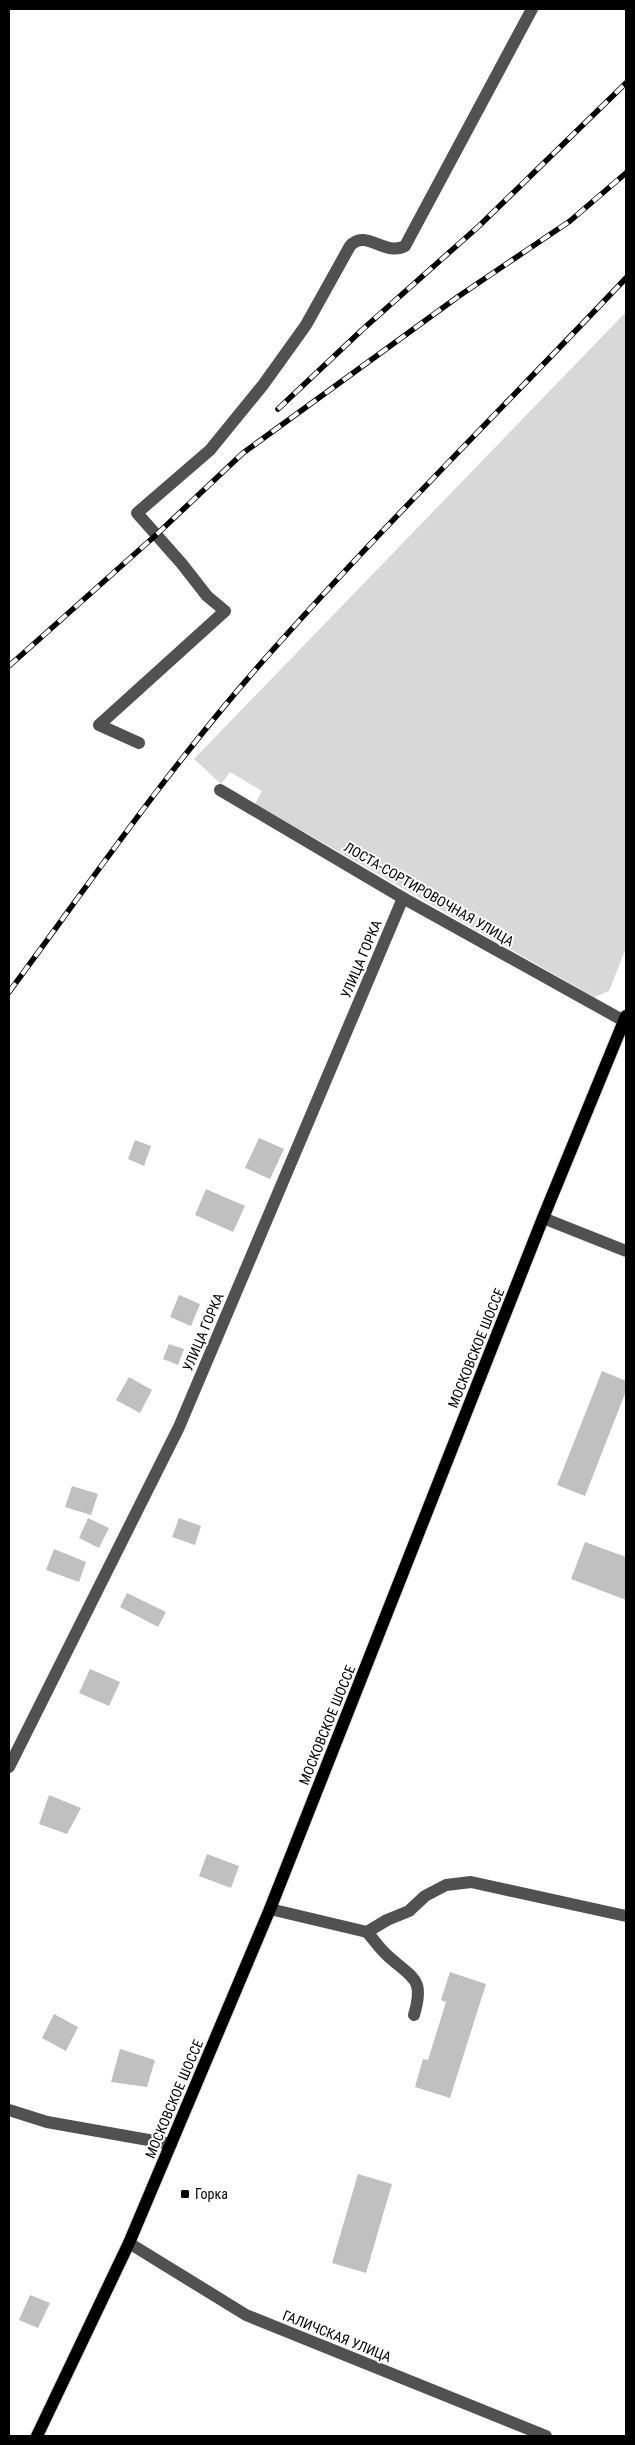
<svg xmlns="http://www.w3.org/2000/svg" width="635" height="2445" font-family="'Roboto Condensed',sans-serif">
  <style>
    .green { fill: #d8d8d8 }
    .building { fill: #c0c0c0 }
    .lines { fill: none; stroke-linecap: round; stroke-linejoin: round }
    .major-casing { stroke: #dbdbdb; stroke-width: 14 }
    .minor { stroke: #515151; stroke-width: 12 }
    .major { stroke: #000; stroke-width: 12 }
    .rail-casing { stroke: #000; stroke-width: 5.5 }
    .rail { stroke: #fff; stroke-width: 4; stroke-dasharray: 11; stroke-linecap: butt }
    .poi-dot { fill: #000; stroke: #fff; stroke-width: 2 }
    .labels { text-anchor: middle; stroke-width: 4; stroke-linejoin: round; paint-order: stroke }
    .street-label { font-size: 14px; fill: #000; stroke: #fff }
    .poi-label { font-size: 14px; fill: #000; stroke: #fff; text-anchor: start }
  </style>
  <rect width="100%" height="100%" fill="#fff"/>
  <polygon class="green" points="626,312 626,948 609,991 594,997 255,804 262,791 230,772 221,784 194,759"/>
  <g class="building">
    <polygon points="259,1138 284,1149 270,1179 245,1168"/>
    <polygon points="135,1140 151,1146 144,1166 128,1159"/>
    <polygon points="206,1189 245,1206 233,1232 195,1215"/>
    <polygon points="179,1295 200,1304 191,1326 170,1317"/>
    <polygon points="169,1344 184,1349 178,1365 163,1359"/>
    <polygon points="602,1371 626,1381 626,1391 585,1496 557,1485"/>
    <polygon points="129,1377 152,1390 140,1413 116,1400"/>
    <polygon points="72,1486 98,1494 91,1515 65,1507"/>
    <polygon points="88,1518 109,1528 99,1548 79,1538"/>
    <polygon points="179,1518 201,1526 195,1545 172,1537"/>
    <polygon points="585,1542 626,1557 626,1600 571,1579"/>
    <polygon points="54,1549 86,1562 79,1582 46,1570"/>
    <polygon points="127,1593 166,1612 158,1627 120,1607"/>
    <polygon points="90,1669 120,1682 109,1706 79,1693"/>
    <polygon points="49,1795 81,1808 67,1834 39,1824"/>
    <polygon points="207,1854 239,1866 231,1888 199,1876"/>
    <polygon points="450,1972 486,1984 450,2098 415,2087 423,2059 428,2060 446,2002 441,2000"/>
    <polygon points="54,2014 78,2027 66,2051 42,2038"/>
    <polygon points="120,2049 155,2060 147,2087 111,2082"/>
    <polygon points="358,2174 392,2184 366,2273 332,2263"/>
    <polygon points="30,2295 50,2303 38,2328 19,2320"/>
  </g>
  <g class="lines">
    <defs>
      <polyline id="major" points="37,2436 129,2243 270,1909 543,1218 626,1016"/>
    </defs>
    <use href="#major" class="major-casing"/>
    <g class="minor">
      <path d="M139,743L99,725L225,611L207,596L182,564L137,513L210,450L263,385L306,325L350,246C366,228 385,257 405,246L532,9"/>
      <polyline points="220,790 403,898 624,1021"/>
      <polyline points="543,1218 626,1251"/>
      <polyline points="9,1767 179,1427 403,898"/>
      <polyline points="270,1909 367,1932 387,1920 409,1911 425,1896 446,1885 471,1882 626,1916"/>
      <path d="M367,1932C374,1940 380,1949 388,1956C413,1979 425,1978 414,2015"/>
      <polyline points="9,2110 47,2122 171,2144"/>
      <polyline points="129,2243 246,2315 546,2436"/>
    </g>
    <use href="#major" class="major"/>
    <defs>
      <g id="rail">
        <polyline points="278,409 363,329 479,226 626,83"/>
        <polyline points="9,666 156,535 243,453 459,296 570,221 626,173"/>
        <path d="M9,992C91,881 171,765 263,661C380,529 505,406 626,278"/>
      </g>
    </defs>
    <use href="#rail" class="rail-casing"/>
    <use href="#rail" class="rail"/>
  </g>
  <rect class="poi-dot" x="180" y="2189" width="10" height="10" rx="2.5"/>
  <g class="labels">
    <g class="street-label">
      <text transform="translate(429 894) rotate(30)" y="5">ЛОСТА-СОРТИРОВОЧНАЯ УЛИЦА</text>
      <text transform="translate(361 959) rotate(-67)" y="5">УЛИЦА ГОРКА</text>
      <text transform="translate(203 1332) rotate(-67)" y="5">УЛИЦА ГОРКА</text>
      <text transform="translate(476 1348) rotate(-68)" y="5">МОСКОВСКОЕ ШОССЕ</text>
      <text transform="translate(327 1725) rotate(-68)" y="5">МОСКОВСКОЕ ШОССЕ</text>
      <text transform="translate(174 2099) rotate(-67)" y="5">МОСКОВСКОЕ ШОССЕ</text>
      <text transform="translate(337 2336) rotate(22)" y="5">ГАЛИЧСКАЯ УЛИЦА</text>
    </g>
    <g class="poi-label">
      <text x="195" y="2199">Горка</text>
    </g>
  </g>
  <rect width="635" height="2445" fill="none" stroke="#000000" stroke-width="20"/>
</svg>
